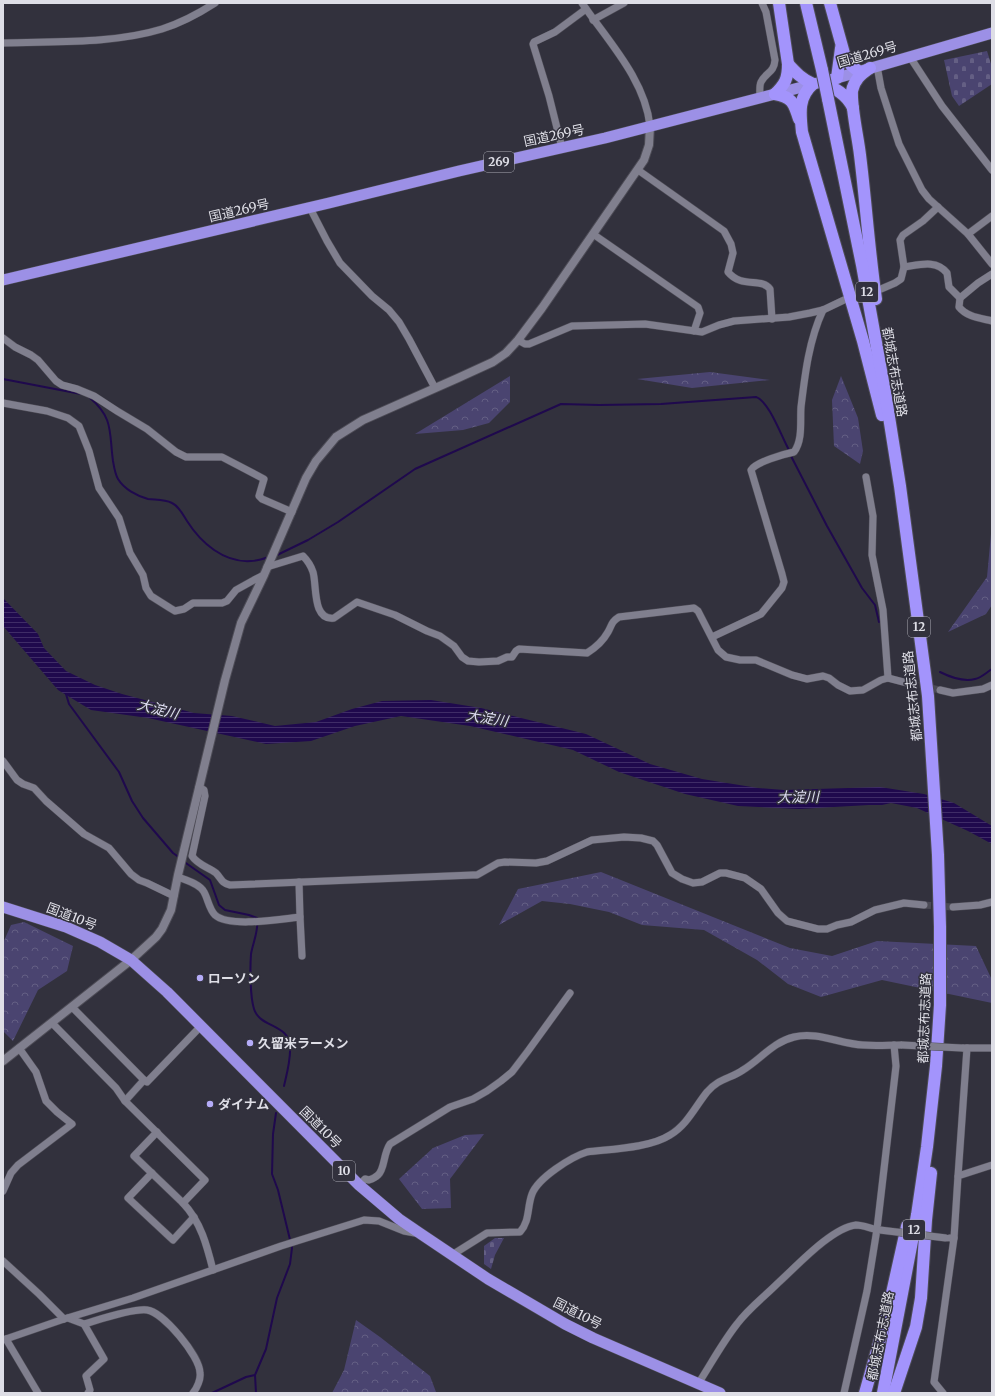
<svg xmlns="http://www.w3.org/2000/svg" width="995" height="1396" font-family="Merriweather,'Noto Sans JP',serif">
  <style>
    .forest { fill: url(#forest-crowns) }
    .cemetery { fill: url(#cemetery-stones) }
    .water { fill: url(#water-rules) }
    .lines { fill: none; stroke-linecap: round; stroke-linejoin: round }
    .stream { stroke: #1f094d; stroke-width: 2 }
    .minor-tunnel { stroke: #4c4b56; stroke-width: 7; stroke-dasharray: 7 3.5; stroke-linecap: butt }
    .minor-casing { stroke: #4d4c56; stroke-width: 8 }
    .tertiary-casing { stroke: #4d4c56; stroke-width: 10 }
    .trunk-casing { stroke: #4d4c56; stroke-width: 12 }
    .motorway-casing { stroke: #4d4c56; stroke-width: 14 }
    .minor { stroke: #807f8e; stroke-width: 7 }
    .tertiary { stroke: #807f8e; stroke-width: 8 }
    .trunk { stroke: #9c90e6; stroke-width: 11 }
    .motorway { stroke: #a394fc; stroke-width: 12 }
    .minor-bridge-casing { stroke: #4d4c56; stroke-width: 8; stroke-linecap: butt }
    .motorway-bridge-casing { stroke: #4d4c56; stroke-width: 14; stroke-linecap: butt }
    .minor-bridge { stroke: #807f8e; stroke-width: 7 }
    .motorway-bridge { stroke: #a394fc; stroke-width: 12 }
    .poi-dot { fill: #b5acf8; stroke: #32313d; stroke-width: 1.5 }
    .labels { text-anchor: middle; stroke-width: 3; stroke-linejoin: round; paint-order: stroke }
    .shield { fill: #32313d; stroke: #aaaab3; stroke-width: 1 }
    .shield-label { font-size: 12px; font-weight: bold; fill: #dedee6 }
    .street-label { font-size: 13px; fill: #dedee6; stroke: #32313d }
    .poi-label { font-size: 13px; font-weight: bold; fill: #dedee6; stroke: #32313d; text-anchor: start }
    .water-label { font-size: 14px; font-style: italic; fill: #dfdef3; stroke: #32313d }
  </style>
  <defs>
    <pattern id="forest-crowns" width="20" height="18" patternUnits="userSpaceOnUse"><rect width="20" height="18" fill="#4a4470"/><path d="M2 6a3 3 0 1 1 6 0M12 15a3 3 0 1 1 6 0" fill="none" stroke="#645f84"/></pattern>
    <pattern id="cemetery-stones" width="16" height="16" patternUnits="userSpaceOnUse"><rect width="16" height="16" fill="#4a4470"/><path d="M2 7V4a2 2 0 0 1 4 0v3zM10 15v-3a2 2 0 0 1 4 0v3z" fill="#645f84"/></pattern>
    <pattern id="water-rules" width="6" height="5" patternUnits="userSpaceOnUse"><rect width="6" height="5" fill="#1f094d"/><path d="M0 2.5h6" fill="none" stroke="#3f2c67"/></pattern>
  </defs>
  <rect width="100%" height="100%" fill="#32313d"/>
  <g class="forest">
    <polygon points="710,372 770,380 692,388 637,379"/>
    <polygon points="510,376 510,402 489,423 463,430 415,434"/>
    <polygon points="841,376 858,418 863,451 860,464 834,446 832,400"/>
    <polygon points="992,523 992,605 986,614 948,632 987,577"/>
    <polygon points="601,872 790,948 832,956 877,941 976,946 992,980 992,1003 882,980 821,997 788,984 757,960 704,930 642,925 609,912 570,904 542,901 499,925 518,889"/>
    <polygon points="24,922 73,946 67,971 38,990 13,1041 3,1031 3,943 11,925"/>
    <polygon points="484,1134 450,1179 451,1208 422,1209 399,1179 433,1148 465,1135"/>
    <polygon points="356,1320 380,1337 430,1376 436,1392 434,1393 332,1393 344,1370"/>
  </g>
  <g class="cemetery">
    <polygon points="987,51 992,67 992,84 959,106 952,96 944,60"/>
    <polygon points="495,1238 504,1238 495,1255 491,1269 484,1264 484,1246"/>
  </g>
  <polygon class="water" points="3,598 38,634 44,648 66,671 95,685 122,694 194,713 232,716 275,726 316,722 352,709 382,701 431,700 481,708 586,734 650,764 702,779 758,788 784,790 880,787 924,794 954,803 992,826 992,844 968,831 917,808 891,803 882,805 869,805 799,809 738,806 685,794 619,772 573,750 470,726 401,716 355,726 311,741 266,744 148,718 91,710 58,690 3,626"/>
  <g class="lines">
    <g class="stream">
      <polyline points="3,379 81,394"/>
      <path d="M90,398C114,418 109,433 113,461C114,467 115,474 118,479C124,489 137,496 148,499C156,500 164,499 172,503C179,506 183,515 187,521C201,543 224,563 251,561C257,561 263,559 269,557"/>
      <polyline points="791,456 827,526 862,588 875,605 879,622"/>
      <path d="M275,556L308,540L338,522L415,469L561,404L599,405L661,404L756,397C769,401 782,438 789,450"/>
      <path d="M940,672C950,677 964,682 975,679C981,678 987,672 992,669"/>
      <polyline points="66,694 69,704 119,772 132,801 143,818 173,853 180,858"/>
      <path d="M183,861L210,880L219,905L225,910L249,915L257,918C259,931 253,942 251,954C250,968 250,996 254,1009C260,1028 289,1024 290,1046C291,1059 287,1073 284,1086"/>
      <polyline points="212,1393 246,1377 255,1375"/>
      <polyline points="256,1393 255,1375 266,1349 277,1298 290,1264 292,1248 278,1190 272,1174 273,1134 276,1113"/>
    </g>
    <g class="minor-tunnel">
      <polyline points="911,684 940,690"/>
      <polyline points="924,905 953,907"/>
    </g>
    <defs>
      <g id="minor">
        <path d="M582,3C607,40 645,79 650,126"/>
        <polyline points="593,20 624,3"/>
        <path d="M3,43C54,41 113,44 162,29C181,23 198,14 215,3"/>
        <polyline points="910,57 942,106 992,170"/>
        <polyline points="877,66 881,88 899,144 922,190 929,199 968,234 992,264"/>
        <path d="M760,98C760,93 759,86 761,82C766,72 774,73 775,60L766,12L762,3"/>
        <polyline points="562,148 549,96 533,44 534,42 555,32 586,9"/>
        <path d="M638,170L724,231L731,244L733,253L728,272C742,289 761,277 770,289L772,319"/>
        <polyline points="310,208 327,241 340,263 372,296 389,310 399,322 409,339 435,388"/>
        <polyline points="593,234 698,307 700,313 694,331"/>
        <polyline points="968,234 992,216"/>
        <path d="M904,267C919,265 936,259 947,273L949,287L960,298L978,283L992,274"/>
        <polyline points="881,289 895,283 901,279 904,267 900,240 903,235 923,221 938,207"/>
        <path d="M960,298L959,307C967,317 980,318 992,321"/>
        <polyline points="3,338 15,347 31,355 38,360 56,381 62,385 77,389 94,396 117,411 147,429 176,452 186,457 222,457 264,479 259,496 262,499 292,512"/>
        <polyline points="518,340 525,344 529,344 572,326 645,324 702,332 719,325 734,321 789,317 810,313 823,310 844,300"/>
        <polyline points="3,403 47,411 68,418 79,426 89,451 99,488 119,518 130,553 143,575 146,588 151,596 170,608 175,611 184,609 193,603 222,603 227,601 236,590 254,580 264,575"/>
        <polyline points="866,477 873,516 872,555 883,610 888,678"/>
        <path d="M267,567L303,556C307,560 311,566 313,572C317,585 312,621 334,618L357,602L395,615L427,631L440,636L454,646L462,657L468,661L479,662L498,661L507,657H512L516,651L519,649L587,653C595,648 603,641 608,632C612,625 611,622 619,617L694,608L698,611L718,650L726,657L740,660H756L792,675L807,679L823,676L829,678L838,685L850,691L863,690L881,680L888,678L911,684"/>
        <path d="M712,637L761,614L782,588L784,582L782,574L751,470C756,462 784,454 794,452C803,440 800,421 801,407C805,374 809,340 823,310"/>
        <polyline points="940,690 953,693 983,689 992,685"/>
        <polyline points="3,761 17,780 23,784 34,788 46,801 84,834 109,848 131,874 139,880 147,883 174,896"/>
        <path d="M199,787L204,790L205,796L192,856C198,865 208,867 216,873C221,878 221,883 230,885L473,875H477L498,863L505,862L536,863L547,861L592,840L624,837L641,838L653,841L657,845L672,873L682,879L693,883L702,882L720,873H726L745,878L761,889L778,913L787,921L818,929H827L837,925L851,922L875,910L904,903L924,905"/>
        <path d="M178,877C186,880 200,884 204,892C208,899 209,909 215,915C229,928 281,919 300,917L299,882"/>
        <polyline points="953,907 980,905 992,902"/>
        <polyline points="300,917 302,956"/>
        <path d="M72,1007L144,1080L125,1101L205,1180L183,1203C201,1222 207,1246 213,1270"/>
        <polyline points="52,1023 116,1088 125,1101"/>
        <polyline points="963,1048 992,1048"/>
        <polyline points="144,1080 147,1082 201,1026"/>
        <polyline points="157,1132 134,1156 183,1203"/>
        <polyline points="152,1173 128,1198 173,1240 194,1217"/>
        <polyline points="958,1176 967,1048"/>
        <path d="M359,1185L365,1179L369,1180C372,1179 376,1177 378,1175C385,1169 383,1154 390,1144L450,1107L473,1099L487,1091L501,1081L512,1072L528,1051L570,993"/>
        <polyline points="3,1191 11,1173 18,1165 72,1124 57,1112 46,1101 36,1072 19,1048"/>
        <polyline points="950,1238 954,1238 958,1176 992,1165"/>
        <path d="M452,1255L487,1233L520,1232C530,1221 527,1207 532,1194C538,1178 571,1157 587,1152C611,1149 650,1148 670,1135C687,1125 695,1107 707,1092C719,1078 730,1079 743,1070C761,1059 773,1042 794,1037C817,1031 840,1044 863,1045C876,1046 889,1045 902,1045"/>
        <polyline points="3,1261 39,1294 64,1319"/>
        <polyline points="68,1318 84,1324 104,1359 86,1376 90,1390 88,1393"/>
        <path d="M84,1324C98,1320 133,1308 147,1310C163,1312 200,1356 200,1373C201,1379 197,1388 193,1393"/>
        <polyline points="6,1339 38,1393"/>
        <polyline points="3,1340 64,1319 133,1298 281,1246 364,1220 379,1221 404,1231 415,1233"/>
        <path d="M698,1384C711,1364 722,1343 737,1324C748,1309 764,1297 778,1283C796,1267 831,1228 856,1225C863,1225 872,1229 880,1230"/>
        <polyline points="844,1393 867,1291 877,1229 896,1066 894,1045"/>
        <polyline points="943,1393 934,1382 954,1238"/>
      </g>
      <polyline id="tertiary" points="3,1061 131,960 156,937 162,929 171,910 178,875 225,680 241,623 264,575 306,478 316,461 336,437 363,420 458,378 493,362 506,353 518,340 542,308 644,160 649,145 650,126"/>
      <g id="trunk">
        <polyline points="3,280 329,203 459,171 605,138 837,78 992,33"/>
        <polyline points="3,907 66,927 100,942 131,960 167,992 359,1185 399,1219 421,1234 488,1279 565,1324 593,1338 720,1393"/>
      </g>
      <g id="motorway">
        <polyline points="806,3 822,70"/>
        <polyline points="830,3 845,57 851,65 859,72"/>
        <path d="M788,64C796,73 802,79 813,84C798,97 800,113 802,132L863,341L882,415"/>
        <path d="M870,68C861,74 854,80 852,91C851,108 858,137 860,155C866,203 869,251 876,299"/>
        <polyline points="837,78 841,48"/>
        <path d="M821,82C834,88 847,94 853,108"/>
        <path d="M775,94C785,84 788,79 788,64L779,3"/>
        <path d="M775,94C792,97 794,103 799,119"/>
        <polyline points="828,99 862,265 886,398 900,486 928,696 938,855 940,927 940,1005 936,1066 927,1147 917,1215 883,1393"/>
        <polyline points="865,1393 888,1311 907,1226"/>
        <polyline points="894,1393 916,1327 921,1298 926,1220 931,1173"/>
      </g>
    </defs>
    <use href="#minor" class="minor-casing"/>
    <use href="#tertiary" class="tertiary-casing"/>
    <use href="#trunk" class="trunk-casing"/>
    <use href="#motorway" class="motorway-casing"/>
    <use href="#minor" class="minor"/>
    <use href="#tertiary" class="tertiary"/>
    <use href="#trunk" class="trunk"/>
    <use href="#motorway" class="motorway"/>
    <defs>
      <g id="minor-bridge">
        <polyline points="902,1045 962,1048"/>
        <polyline points="880,1230 946,1238"/>
      </g>
      <polyline id="motorway-bridge" points="822,70 828,99"/>
    </defs>
    <use href="#minor-bridge" class="minor-bridge-casing"/>
    <use href="#motorway-bridge" class="motorway-bridge-casing"/>
    <use href="#minor-bridge" class="minor-bridge"/>
    <use href="#motorway-bridge" class="motorway-bridge"/>
  </g>
  <g class="poi-dot">
    <circle cx="200" cy="978" r="4"/>
    <circle cx="250" cy="1043" r="4"/>
    <circle cx="210" cy="1104" r="4"/>
  </g>
  <g class="labels">
    <g class="shield">
      <rect x="484" y="152" width="30" height="20" rx="3"/>
      <rect x="856" y="282" width="22" height="20" rx="3"/>
      <rect x="908" y="617" width="22" height="20" rx="3"/>
      <rect x="333" y="1161" width="22" height="20" rx="3"/>
      <rect x="903" y="1220" width="22" height="20" rx="3"/>
    </g>
    <g class="shield-label">
      <text x="499" y="166">269</text>
      <text x="867" y="296">12</text>
      <text x="919" y="631">12</text>
      <text x="344" y="1175">10</text>
      <text x="914" y="1234">12</text>
    </g>
    <g class="street-label">
      <text transform="translate(867 54) rotate(-16)" y="5">国道269号</text>
      <text transform="translate(554 135) rotate(-12)" y="5">国道269号</text>
      <text transform="translate(239 210) rotate(-13)" y="5">国道269号</text>
      <text transform="translate(895 372) rotate(80)" y="5">都城志布志道路</text>
      <text transform="translate(912 696) rotate(-96)" y="5">都城志布志道路</text>
      <text transform="translate(72 916) rotate(21)" y="5">国道10号</text>
      <text transform="translate(924 1018) rotate(-88)" y="5">都城志布志道路</text>
      <text transform="translate(321 1127) rotate(45)" y="5">国道10号</text>
      <text transform="translate(578 1313) rotate(27)" y="5">国道10号</text>
      <text transform="translate(880 1336) rotate(-79)" y="5">都城志布志道路</text>
    </g>
    <g class="poi-label">
      <text x="208" y="983">ローソン</text>
      <text x="258" y="1048">久留米ラーメン</text>
      <text x="218" y="1109">ダイナム</text>
    </g>
    <g class="water-label">
      <text transform="translate(158 709) rotate(14)" y="5">大淀川</text>
      <text transform="translate(487 718) rotate(9)" y="5">大淀川</text>
      <text transform="translate(798 797) rotate(-1)" y="5">大淀川</text>
    </g>
  </g>
  <rect width="995" height="1396" fill="none" stroke="#dedee6" stroke-width="8"/>
</svg>
